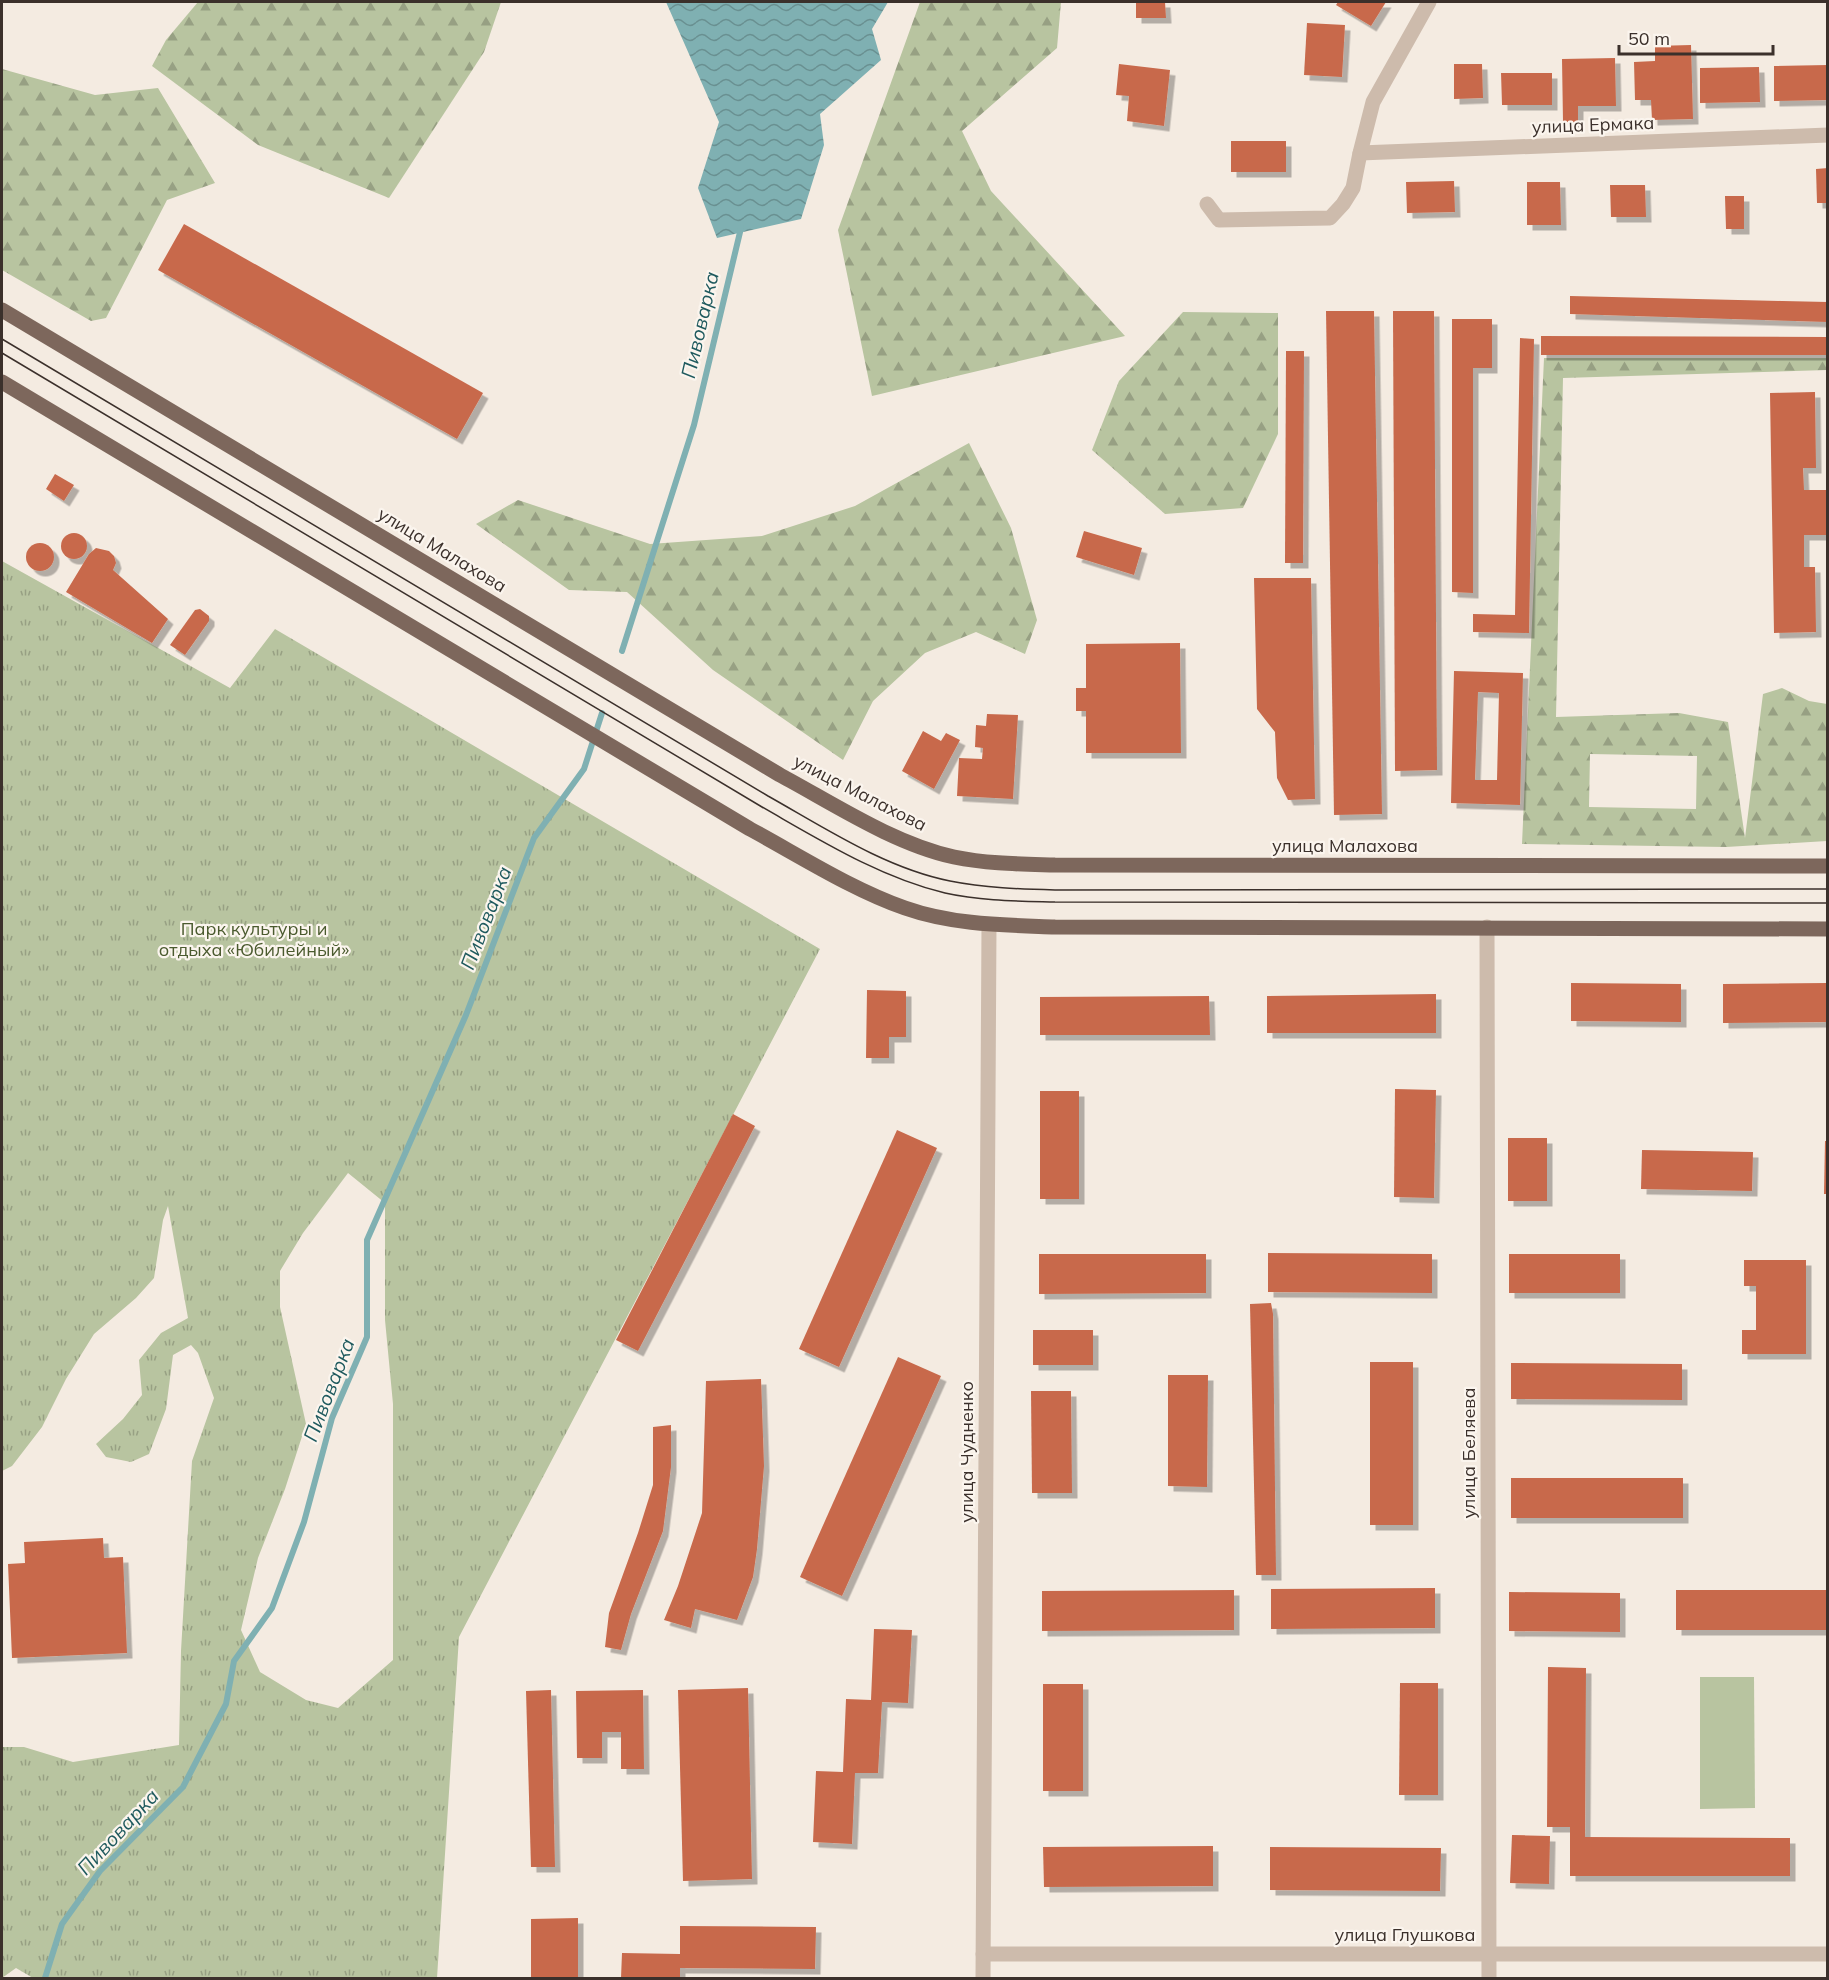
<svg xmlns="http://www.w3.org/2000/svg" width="1829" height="1980" font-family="Mulish,sans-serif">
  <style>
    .grass { fill: url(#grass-tufts); fill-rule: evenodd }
    .forest { fill: url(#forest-firs); fill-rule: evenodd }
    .pitch { fill: #b8c4a0 }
    .water { fill: url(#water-waves) }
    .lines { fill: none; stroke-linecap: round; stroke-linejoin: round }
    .stream { stroke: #7fb0b2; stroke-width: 6 }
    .building { fill: #c8694b; fill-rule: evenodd; filter: url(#shadow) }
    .minor { stroke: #cdbbac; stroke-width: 15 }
    .primary { stroke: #7d675c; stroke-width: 15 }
    .tram { stroke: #3b302b; stroke-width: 1.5 }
    .labels { text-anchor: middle; stroke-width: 4.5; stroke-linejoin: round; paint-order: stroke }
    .street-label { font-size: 18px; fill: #3b302b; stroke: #fbf5ee }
    .park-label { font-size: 18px; fill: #4a5a2e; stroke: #fbf5ee }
    .water-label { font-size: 20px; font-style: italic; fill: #1f5a5e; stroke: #fbf5ee }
  </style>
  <defs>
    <pattern id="grass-tufts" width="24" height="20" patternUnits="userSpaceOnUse" patternTransform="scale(1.5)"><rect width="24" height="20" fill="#b8c4a0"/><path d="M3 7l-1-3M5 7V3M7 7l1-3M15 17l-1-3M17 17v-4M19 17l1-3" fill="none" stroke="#97a083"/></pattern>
    <pattern id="forest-firs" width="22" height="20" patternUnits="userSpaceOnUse" patternTransform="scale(1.5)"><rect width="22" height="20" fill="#b8c4a0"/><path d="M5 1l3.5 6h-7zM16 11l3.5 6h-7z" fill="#97a083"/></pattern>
    <pattern id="water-waves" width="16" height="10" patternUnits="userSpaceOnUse" patternTransform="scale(1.5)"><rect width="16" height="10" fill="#7fb0b2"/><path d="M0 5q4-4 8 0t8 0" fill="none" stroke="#699091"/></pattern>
    <filter id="shadow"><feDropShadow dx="5.5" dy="5.5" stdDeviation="0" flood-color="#0004"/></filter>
  </defs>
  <rect width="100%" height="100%" fill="#f4ebe1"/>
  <path class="grass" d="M2,561L230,688L275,629L820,949L459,1637L437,1978H33L16,1968L2,1978V1747H24L73,1762L179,1745L181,1651L192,1461L214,1398L198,1353L191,1345L173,1355L166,1409L149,1454L131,1462L106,1457L96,1444L123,1419L142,1395L139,1360L161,1333L188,1318L168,1206L163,1220L154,1278L136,1298L94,1334L66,1379L42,1427L12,1466L2,1471ZM348,1173L385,1203V1320L393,1404V1660L338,1708L306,1700L260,1672L241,1630L258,1558L285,1489L306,1424L280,1307V1271L303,1233Z"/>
  <g class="forest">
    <polygon points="198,2 501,2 484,52 389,198 258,145 152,66 166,40"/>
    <polygon points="920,2 1061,2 1057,48 962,131 991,191 1125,336 872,396 838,230"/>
    <polygon points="2,69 95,95 158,88 215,183 167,200 106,318 91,321 2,270"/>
    <polygon points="1183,312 1278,313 1278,434 1243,508 1165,514 1092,450 1119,381"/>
    <path d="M1544,358H1827V370L1563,378L1556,717L1679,713L1728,722L1745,838L1763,694L1782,688L1809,701L1827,704V841L1726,847L1522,844ZM1590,754L1697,756L1696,809L1589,807Z"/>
    <polygon points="969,443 1011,528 1037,620 1025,654 976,632 925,653 873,701 843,760 713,670 627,592 569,590 476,524 518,500 650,544 762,536 855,506"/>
  </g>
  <polygon class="pitch" points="1700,1677 1754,1677 1755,1808 1700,1809"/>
  <polygon class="water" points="666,2 888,2 872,29 881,60 820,114 824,145 801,219 717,238 698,188 719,122"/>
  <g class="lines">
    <g class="stream">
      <polyline points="622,651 694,425 741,228"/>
      <polyline points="45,1978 62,1924 100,1871 183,1787 226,1704 234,1661 272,1608 304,1522 332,1418 367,1337 367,1240 466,1015 534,838 584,769 602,713"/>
    </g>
  </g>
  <g class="building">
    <polygon points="1136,2 1165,2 1166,18 1136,18"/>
    <polygon points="1338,2 1386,2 1371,26 1336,5"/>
    <polygon points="1307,23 1345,25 1342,77 1304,75"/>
    <polygon points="1691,45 1693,119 1652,120 1651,100 1635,100 1634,62 1655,61 1655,46"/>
    <polygon points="1615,58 1616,106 1578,106 1578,122 1563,122 1562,59"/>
    <polygon points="1119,64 1170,70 1164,126 1127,121 1129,96 1116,95"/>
    <polygon points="1454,64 1482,64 1483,98 1454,99"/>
    <polygon points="1828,65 1828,100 1774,101 1774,66"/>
    <polygon points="1759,67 1760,102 1700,103 1700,68"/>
    <polygon points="1501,73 1552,73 1552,105 1502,105"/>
    <rect x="1231" y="141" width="55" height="31"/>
    <polygon points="1828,168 1828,203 1817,203 1816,169"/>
    <polygon points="1454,181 1455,212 1407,213 1406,182"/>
    <polygon points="1527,182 1560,182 1561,225 1527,225"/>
    <polygon points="1610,185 1645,185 1646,217 1611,217"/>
    <polygon points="1725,196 1744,196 1744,229 1726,229"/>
    <polygon points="184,224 483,393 457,439 158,270"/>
    <polygon points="1570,296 1828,302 1828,322 1570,314"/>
    <polygon points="1326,311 1374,311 1382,814 1334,815"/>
    <polygon points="1393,311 1434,311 1437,770 1395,771"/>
    <polygon points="1452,319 1492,319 1492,368 1473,368 1473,593 1452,592"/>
    <polygon points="1541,336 1828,337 1828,355 1541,355"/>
    <polygon points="1520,338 1534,339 1529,633 1473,632 1473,614 1515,615"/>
    <polygon points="1286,351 1304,351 1303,563 1285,563"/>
    <polygon points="1815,392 1816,468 1803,468 1804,490 1828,490 1828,535 1804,535 1804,567 1815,567 1816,632 1774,633 1770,393"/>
    <polygon points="55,474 74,485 64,501 46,489"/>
    <polygon points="1084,531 1142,548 1134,575 1076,557"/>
    <circle cx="74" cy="546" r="13"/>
    <circle cx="40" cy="557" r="14"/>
    <polygon points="96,548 109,551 114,556 116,563 113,570 168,619 152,643 66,592 89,554"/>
    <polygon points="1254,578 1311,578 1315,799 1288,800 1277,778 1275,732 1257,709"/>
    <polygon points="200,609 209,616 209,621 185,655 170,645 195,610"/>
    <polygon points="1180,643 1181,753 1086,753 1086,711 1076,711 1076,688 1086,688 1086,644"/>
    <path d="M1454,671L1523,673L1520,805L1451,803ZM1478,692L1499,693L1497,780H1475Z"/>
    <polygon points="987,714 1018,715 1013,799 957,796 959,758 982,759 983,748 975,747 976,725 986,726"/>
    <polygon points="923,731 941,741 946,733 960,740 934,789 902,771"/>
    <polygon points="1571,983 1681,984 1681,1022 1571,1021"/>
    <polygon points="1828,983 1828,1022 1723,1023 1723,984"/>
    <polygon points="867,990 906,991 906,1037 889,1037 889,1058 866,1058"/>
    <polygon points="1436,994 1436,1033 1267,1033 1267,996"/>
    <polygon points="1209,996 1210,1035 1040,1035 1040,997"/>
    <polygon points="1395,1089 1436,1090 1434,1198 1394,1197"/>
    <rect x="1040" y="1091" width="39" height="108"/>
    <polygon points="733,1114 755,1126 638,1351 616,1340"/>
    <polygon points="897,1130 937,1148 839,1367 799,1349"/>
    <rect x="1508" y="1138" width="39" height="63"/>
    <polygon points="1825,1141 1828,1141 1828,1194 1824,1194"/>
    <polygon points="1642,1150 1753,1152 1752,1191 1641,1189"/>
    <polygon points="1268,1253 1432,1254 1432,1293 1268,1292"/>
    <polygon points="1039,1254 1206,1254 1206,1293 1039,1294"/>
    <rect x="1509" y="1254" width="111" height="39"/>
    <polygon points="1744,1260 1806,1260 1806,1354 1742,1354 1742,1330 1756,1330 1756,1286 1744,1286"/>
    <polygon points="1271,1303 1273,1314 1276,1575 1256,1575 1250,1304"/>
    <rect x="1033" y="1330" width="60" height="35"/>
    <polygon points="898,1357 941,1376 842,1596 800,1577"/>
    <rect x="1370" y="1362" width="43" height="163"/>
    <polygon points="1511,1363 1682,1364 1682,1400 1511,1399"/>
    <polygon points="1168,1375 1208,1375 1207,1487 1168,1486"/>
    <polygon points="761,1379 764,1466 757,1549 753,1577 737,1620 695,1609 691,1628 664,1620 678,1586 702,1513 706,1381"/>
    <polygon points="1031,1391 1071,1391 1072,1493 1032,1493"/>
    <polygon points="671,1425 671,1467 663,1531 631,1614 621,1650 605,1647 609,1613 638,1533 653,1485 653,1427"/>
    <rect x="1511" y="1478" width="172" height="40"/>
    <polygon points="103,1538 104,1558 123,1557 127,1653 12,1658 8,1564 25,1563 24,1542"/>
    <polygon points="1435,1588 1435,1628 1271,1629 1271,1589"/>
    <polygon points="1234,1590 1234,1630 1042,1631 1042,1591"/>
    <rect x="1676" y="1590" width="152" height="40"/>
    <polygon points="1509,1592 1620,1593 1620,1632 1509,1631"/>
    <polygon points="874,1629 912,1630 908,1703 882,1702 878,1773 855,1773 852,1844 813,1842 816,1771 843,1772 846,1699 871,1700"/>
    <polygon points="1548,1667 1586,1668 1585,1837 1790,1838 1790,1876 1570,1876 1570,1827 1547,1827"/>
    <polygon points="1400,1683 1438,1683 1438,1795 1399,1795"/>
    <rect x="1043" y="1684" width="40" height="107"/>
    <polygon points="748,1688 752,1879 683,1881 678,1690"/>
    <polygon points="551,1690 555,1867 531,1867 526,1691"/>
    <polygon points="643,1690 644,1769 621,1769 621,1732 602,1732 602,1758 577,1758 576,1691"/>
    <polygon points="1512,1835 1550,1836 1549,1884 1510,1883"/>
    <polygon points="1213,1846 1213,1886 1044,1887 1043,1847"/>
    <polygon points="1270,1847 1441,1848 1440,1891 1270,1890"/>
    <polygon points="578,1918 578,1978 531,1978 531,1919"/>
    <polygon points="680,1926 816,1927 815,1969 680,1968 680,1978 621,1978 622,1953 680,1954"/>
  </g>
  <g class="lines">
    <g class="minor">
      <polyline points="1360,153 1828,135"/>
      <polyline points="1207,204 1219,220 1330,218 1343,204 1353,188 1360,153 1373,102 1429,2"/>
      <polyline points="1487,927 1489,1978"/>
      <polyline points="983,1954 1828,1954"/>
      <polyline points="983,1978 989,925"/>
    </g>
    <g class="primary">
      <path d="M2,310L780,775C834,804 894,844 954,857C988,864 1021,864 1055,865L1828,866"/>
      <path d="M2,382L750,829C800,856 851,889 905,908C953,925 1005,925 1055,927L1828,929"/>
    </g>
    <g class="tram">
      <path d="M2,339L768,796C825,828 885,868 950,881C985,888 1020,889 1055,890L1828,889"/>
      <path d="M2,353L762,807C820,840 879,877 945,893C981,901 1018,901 1055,902L1828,903"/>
    </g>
  </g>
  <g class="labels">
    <g class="street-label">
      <text transform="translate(1593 125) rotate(-2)" y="6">улица Ермака</text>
      <text transform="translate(442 550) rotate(31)" y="6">улица Малахова</text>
      <text transform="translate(860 793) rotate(27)" y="6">улица Малахова</text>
      <text x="1345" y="852">улица Малахова</text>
      <text transform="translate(967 1452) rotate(-90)" y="6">улица Чудненко</text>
      <text transform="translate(1469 1453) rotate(-90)" y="6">улица Беляева</text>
      <text x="1405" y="1941">улица Глушкова</text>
    </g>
    <g class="park-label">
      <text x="254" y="935">Парк культуры и<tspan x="254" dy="21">отдыха «Юбилейный»</tspan></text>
    </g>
    <g class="water-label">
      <text transform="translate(700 325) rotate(-77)" y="7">Пивоварка</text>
      <text transform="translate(486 918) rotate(-69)" y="7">Пивоварка</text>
      <text transform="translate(329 1390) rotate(-69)" y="7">Пивоварка</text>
      <text transform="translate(118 1832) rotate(-47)" y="7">Пивоварка</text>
    </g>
  </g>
  <rect width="1829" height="1980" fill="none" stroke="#3b302b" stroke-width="6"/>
  <path d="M1619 45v9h154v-9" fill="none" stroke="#3b302b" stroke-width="3"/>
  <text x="1628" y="45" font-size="18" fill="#3b302b" stroke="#fbf5ee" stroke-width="4.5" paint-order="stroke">50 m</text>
</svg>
